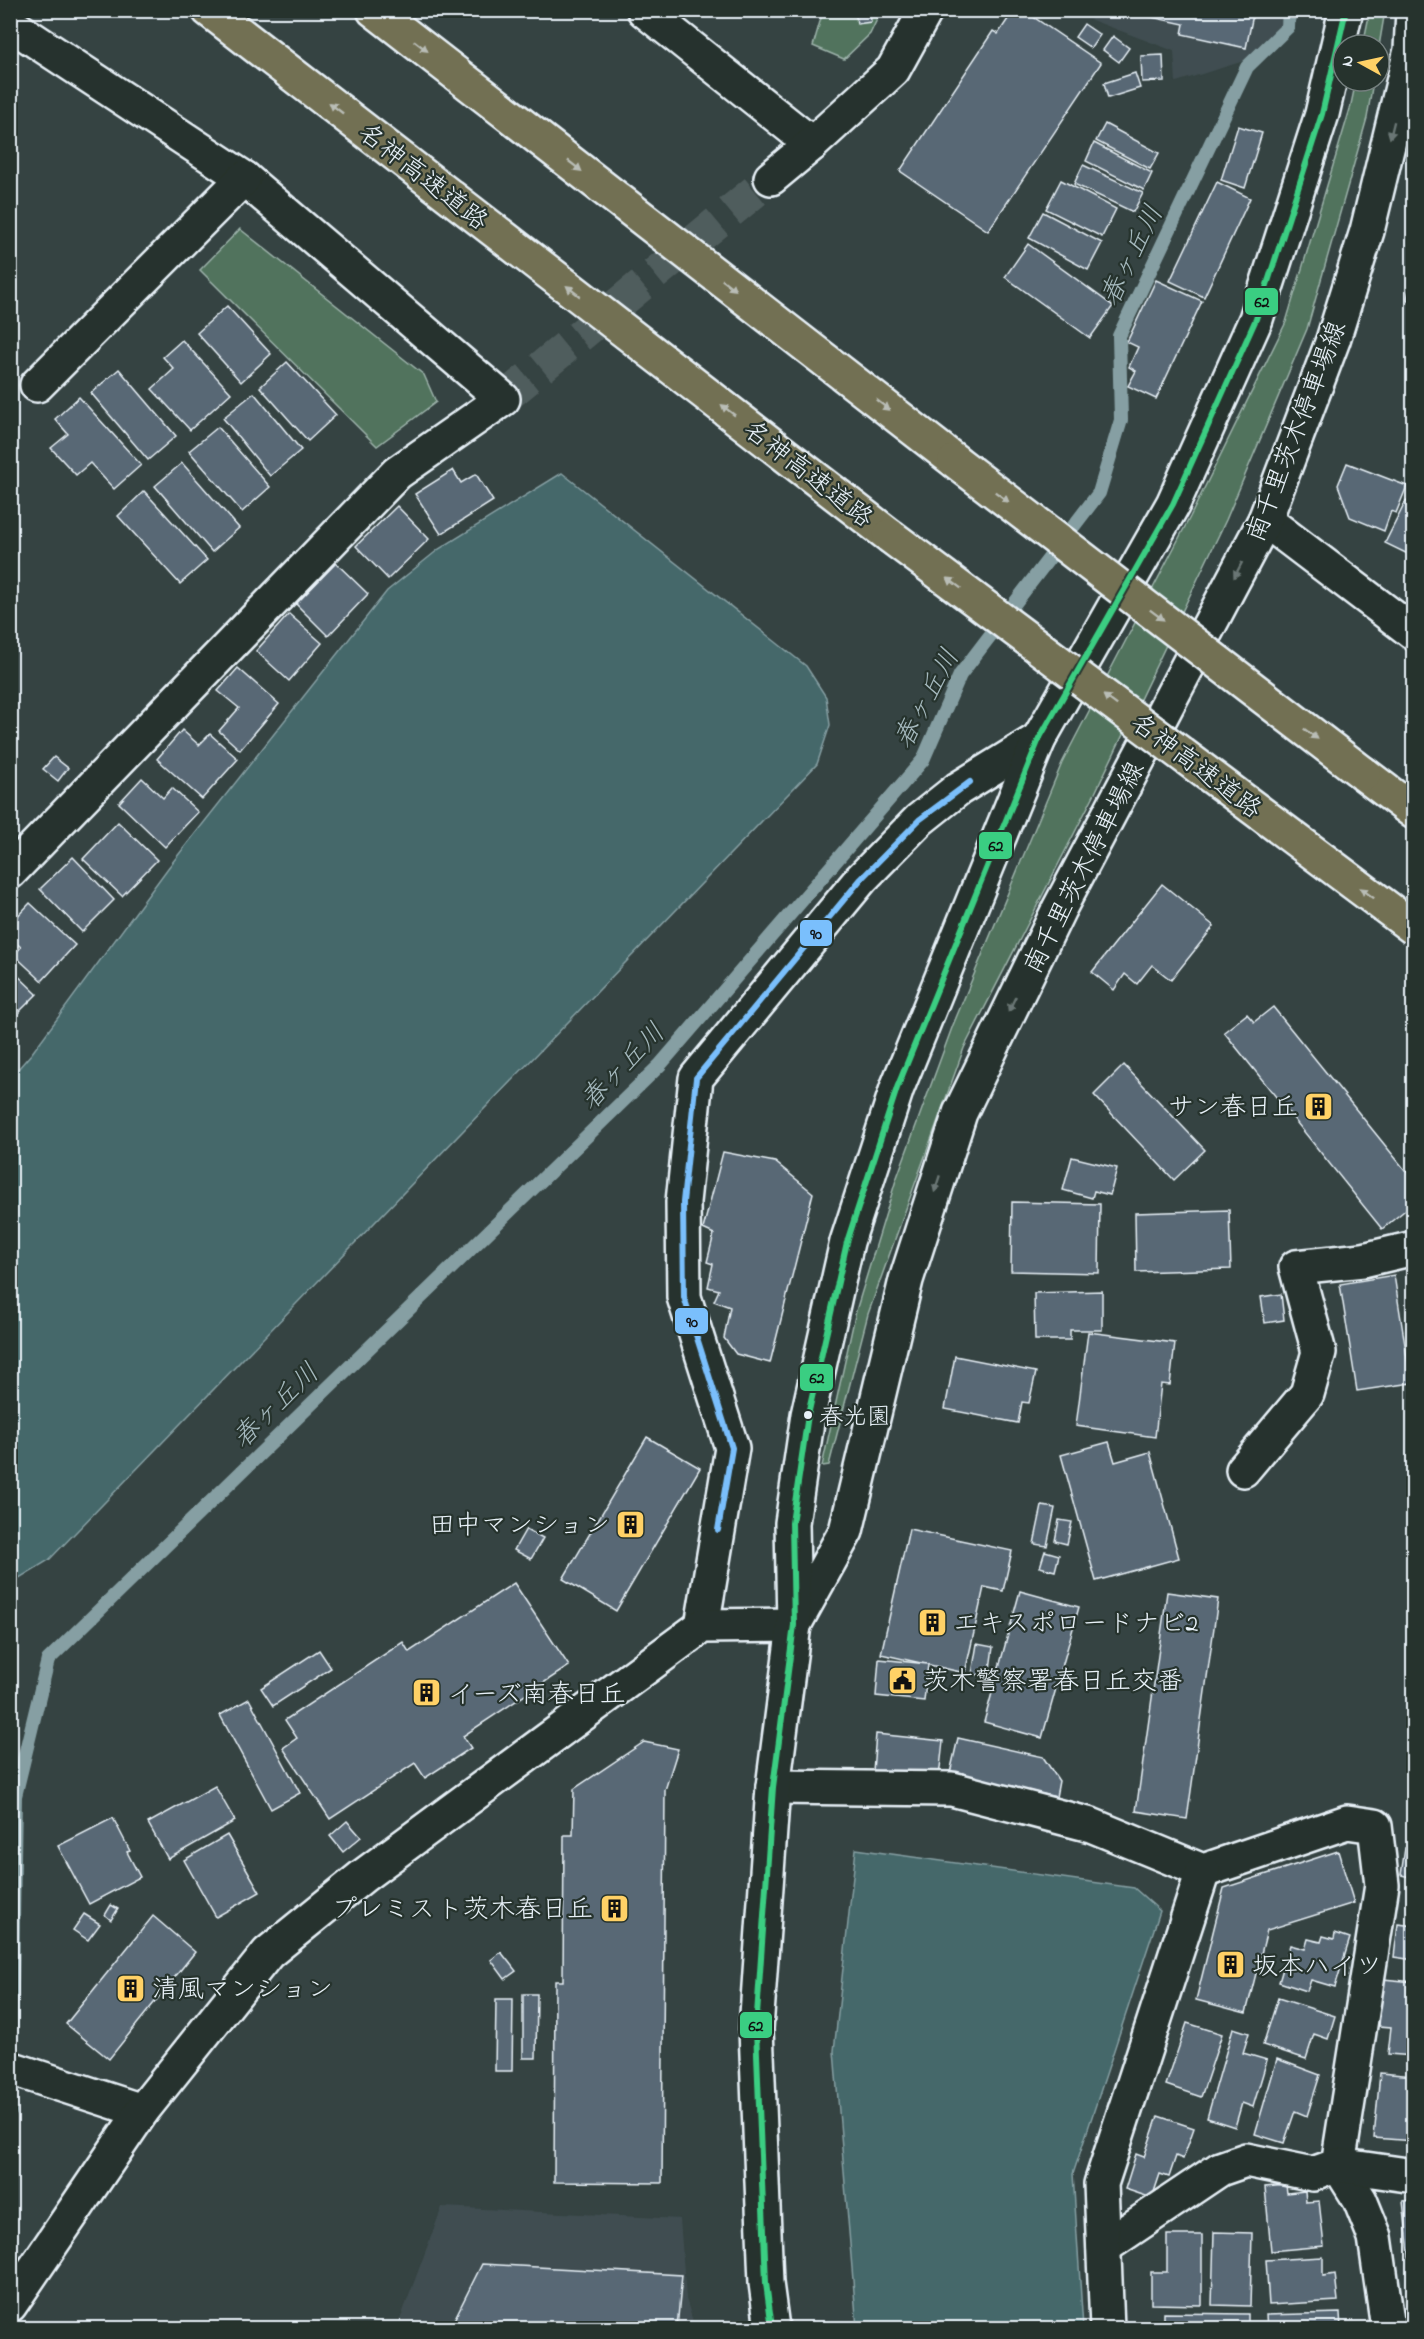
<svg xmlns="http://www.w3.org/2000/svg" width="1424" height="2339" font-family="'Indie Flower','Klee One',sans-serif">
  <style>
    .built { fill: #404e51 }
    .green { fill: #51735d; stroke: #9cb2aa; stroke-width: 1.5 }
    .water { fill: #44686a; stroke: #869fa3; stroke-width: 1.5 }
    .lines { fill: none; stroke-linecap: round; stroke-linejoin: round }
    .stream { stroke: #869fa3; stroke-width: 14 }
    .building { fill: #596874; stroke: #e8f1f8; stroke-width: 1.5 }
    .minor-tunnel { stroke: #505d5d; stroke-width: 33; stroke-dasharray: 33 16; stroke-linecap: butt }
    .minor-casing { stroke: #e8f1f8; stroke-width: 38 }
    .secondary-casing { stroke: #e8f1f8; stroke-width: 38 }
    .motorway-casing { stroke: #e8f1f8; stroke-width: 38 }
    .minor { stroke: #26332d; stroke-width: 33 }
    .secondary { stroke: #26332d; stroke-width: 33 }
    .motorway { stroke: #726f52; stroke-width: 33 }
    .motorway-bridge-casing { stroke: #e8f1f8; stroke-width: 38; stroke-linecap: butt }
    .motorway-bridge { stroke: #726f52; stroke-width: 33 }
    .bus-1-casing { stroke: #26332d; stroke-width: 10 }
    .bus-2-casing { stroke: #26332d; stroke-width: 10 }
    .bus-1 { stroke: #3ace82; stroke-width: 6 }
    .bus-2 { stroke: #7abffc; stroke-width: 6 }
    .oneway { fill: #b9bdb6 }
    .oneway2 { fill: #6a7674 }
    .bus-dot { fill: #e8f1f8; stroke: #26332d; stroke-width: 2 }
    .labels { text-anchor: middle; stroke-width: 4.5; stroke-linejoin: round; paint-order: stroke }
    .bus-label { font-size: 24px; fill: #e8f1f8; stroke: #26332d; text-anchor: start }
    .street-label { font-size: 26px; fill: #e8f1f8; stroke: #26332d }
    .poi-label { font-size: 26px; fill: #e8f1f8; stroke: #26332d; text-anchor: start }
    .water-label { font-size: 27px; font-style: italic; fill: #a6babf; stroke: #26332d }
    .line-badge { stroke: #26332d; stroke-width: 2 }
    .pale-badge-label { font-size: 16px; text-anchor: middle; font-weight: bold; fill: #111 }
  </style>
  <rect width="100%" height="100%" fill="#354342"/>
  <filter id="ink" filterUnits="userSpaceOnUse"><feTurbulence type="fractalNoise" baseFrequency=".0167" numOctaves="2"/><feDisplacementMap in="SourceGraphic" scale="12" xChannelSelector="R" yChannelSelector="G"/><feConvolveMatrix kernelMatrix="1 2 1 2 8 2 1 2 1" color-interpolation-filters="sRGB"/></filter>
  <g filter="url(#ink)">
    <g class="built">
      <polygon points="1068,11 1285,11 1284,22 1247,60 1176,82 1174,51"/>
      <polygon points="442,2207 680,2219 686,2299 695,2328 397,2328"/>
    </g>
    <g class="green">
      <polygon points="823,11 881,11 870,34 844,59 813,46"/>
      <polygon points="1370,11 1385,11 1379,46 1363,45"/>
      <polygon points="1356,81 1373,81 1367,118 1307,329 1226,520 1095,793 964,1048 868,1314 829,1465 822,1466 856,1311 896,1180 953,1025 1062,763 1190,517 1286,322 1350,109"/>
      <polygon points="240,229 424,375 436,402 377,446 200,270"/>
    </g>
    <g class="water">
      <polygon points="562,473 806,666 826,697 830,725 817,764 49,1560 11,1583 11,1077 32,1053 168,868 387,591 439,549"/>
      <polygon points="856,1849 1134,1888 1160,1911 1073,2174 1083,2328 857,2328 834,2051"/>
    </g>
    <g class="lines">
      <polyline class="stream" points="10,2112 15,1796 48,1660 660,1065 923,760 960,675 1099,493 1121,420 1119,336 1247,67 1288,27 1289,10"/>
    </g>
    <g class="building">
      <polygon points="855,10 870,10 871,22 857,24"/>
      <polygon points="1014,10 1023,10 1101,63 988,231 900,171 993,31 998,34"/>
      <polygon points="1119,10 1254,10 1246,48 1182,34 1184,24"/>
      <polygon points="1084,24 1100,35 1091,48 1075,37"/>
      <polygon points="1113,36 1129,48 1119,62 1103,50"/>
      <polygon points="1163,55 1164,81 1142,82 1141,56"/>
      <polygon points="1135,73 1140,88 1108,98 1104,83"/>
      <polygon points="1105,124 1159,153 1150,169 1096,141"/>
      <polygon points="1238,126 1262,133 1245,188 1221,180"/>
      <polygon points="1094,143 1152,173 1144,190 1086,161"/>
      <polygon points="1083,165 1143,193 1133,212 1074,184"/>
      <polygon points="1061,180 1116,209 1102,237 1046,209"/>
      <polygon points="1217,182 1250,198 1204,297 1170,281"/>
      <polygon points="1043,212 1102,243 1088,270 1029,238"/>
      <polygon points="1028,244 1113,306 1090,338 1005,277"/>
      <polygon points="1156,280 1202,301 1156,399 1128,386 1136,371 1129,367 1138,347 1127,342"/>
      <polygon points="1414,282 1414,306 1407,299 1410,285"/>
      <polygon points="227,306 271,354 241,382 197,333"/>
      <polygon points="182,340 231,393 190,430 152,389 174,369 163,357"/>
      <polygon points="287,362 336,415 308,441 260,387"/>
      <polygon points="119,369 176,436 148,460 91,393"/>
      <polygon points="254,393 301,450 270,476 223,418"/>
      <polygon points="79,397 141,465 114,489 90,463 76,475 51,448 68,434 55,419"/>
      <polygon points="218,427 270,487 242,512 189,451"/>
      <polygon points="182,463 239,528 212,552 155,486"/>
      <polygon points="1347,463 1407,486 1396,513 1391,511 1384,531 1350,517 1338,485"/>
      <polygon points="453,470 461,483 476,474 493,501 441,534 415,494"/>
      <polygon points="144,491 207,560 180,584 118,516"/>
      <polygon points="1406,501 1414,505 1414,557 1385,543"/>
      <polygon points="397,506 429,539 388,579 356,546"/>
      <polygon points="336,563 368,594 328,636 296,604"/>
      <polygon points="289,614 322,643 289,681 256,651"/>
      <polygon points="238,668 279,704 240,750 219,731 239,708 218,691"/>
      <polygon points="182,730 199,745 210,734 238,759 202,799 157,759"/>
      <polygon points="54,757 68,768 58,781 43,769"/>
      <polygon points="142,778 163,798 172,788 198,812 165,847 119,803"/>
      <polygon points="118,822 157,860 122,896 83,859"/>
      <polygon points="73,857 114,900 82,932 40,889"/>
      <polygon points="1162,884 1214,926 1171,980 1152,965 1137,984 1125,974 1114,990 1092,972"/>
      <polygon points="30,903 75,945 42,981 14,955 21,947 10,938 10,924"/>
      <polygon points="10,968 37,994 10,1021"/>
      <polygon points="1273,1007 1414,1181 1414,1203 1382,1229 1224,1032 1247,1014 1254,1022"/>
      <polygon points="1124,1065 1205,1150 1174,1180 1094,1095"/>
      <polygon points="723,1152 775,1162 813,1193 770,1363 736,1354 724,1338 730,1307 714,1301 719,1290 708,1287 713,1264 707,1262 714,1234 703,1229"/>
      <polygon points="1072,1157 1117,1168 1110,1195 1094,1191 1092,1198 1063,1190"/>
      <polygon points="1012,1202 1100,1204 1099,1273 1011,1271"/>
      <polygon points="1229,1210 1231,1269 1136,1272 1135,1213"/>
      <polygon points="1394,1275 1411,1383 1357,1391 1340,1284"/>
      <polygon points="1102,1291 1102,1330 1070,1330 1070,1340 1035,1340 1034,1293"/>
      <polygon points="1281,1294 1284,1320 1265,1323 1261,1297"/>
      <polygon points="1088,1332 1175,1343 1170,1385 1161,1384 1155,1437 1076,1426"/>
      <polygon points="955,1356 1036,1372 1029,1403 1022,1402 1018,1423 945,1409"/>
      <polygon points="647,1437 700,1468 616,1611 563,1579"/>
      <polygon points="1109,1442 1115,1462 1150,1452 1179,1558 1096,1581 1061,1455"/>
      <polygon points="1042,1506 1055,1508 1047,1546 1034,1544"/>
      <polygon points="1059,1520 1072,1522 1067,1544 1055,1541"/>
      <polygon points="526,1529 543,1538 531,1559 514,1550"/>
      <polygon points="909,1529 1012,1551 1003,1591 984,1587 965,1673 881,1654"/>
      <polygon points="1045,1551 1059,1555 1055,1571 1040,1567"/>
      <polygon points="514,1583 569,1666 463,1736 471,1748 425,1778 415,1763 330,1819 283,1748 297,1738 285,1720 403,1642 409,1652"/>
      <polygon points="1020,1591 1079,1607 1042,1738 984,1722"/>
      <polygon points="1167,1592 1218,1599 1187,1819 1136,1811"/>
      <polygon points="977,1644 993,1647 989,1676 972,1674"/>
      <polygon points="319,1650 331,1668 273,1706 261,1688"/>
      <polygon points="879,1659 928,1664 924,1701 876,1696"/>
      <polygon points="249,1699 300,1793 271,1809 220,1715"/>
      <polygon points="876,1734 943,1741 939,1777 873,1771"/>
      <polygon points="958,1738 1043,1757 1059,1781 1056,1797 950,1773"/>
      <polygon points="644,1742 678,1749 665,1790 662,2183 554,2182 555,1981 563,1981 564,1835 573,1835 574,1789"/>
      <polygon points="215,1786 235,1821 168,1859 148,1823"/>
      <polygon points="113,1818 130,1851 127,1852 140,1877 89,1904 58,1846"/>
      <polygon points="347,1821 361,1837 343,1852 330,1836"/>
      <polygon points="227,1835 260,1892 216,1917 184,1860"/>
      <polygon points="1405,1848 1414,1850 1414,1878 1401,1875"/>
      <polygon points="1338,1851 1354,1903 1267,1930 1246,2013 1196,2000 1224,1888"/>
      <polygon points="111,1905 118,1909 111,1920 105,1915"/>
      <polygon points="84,1914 100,1924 88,1940 73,1930"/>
      <polygon points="153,1916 195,1952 109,2059 66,2024"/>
      <polygon points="1398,1924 1414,1926 1414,1960 1394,1957"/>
      <polygon points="1335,1933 1350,1938 1335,1987 1311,1980 1307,1991 1279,1982 1290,1945 1305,1949 1308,1939 1321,1942 1323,1936 1334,1939"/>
      <polygon points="501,1952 516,1971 505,1979 491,1960"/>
      <polygon points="1383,1979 1414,1982 1414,2056 1388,2054 1391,2027 1379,2026"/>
      <polygon points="523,1994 537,1994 536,2058 523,2058"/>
      <polygon points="1278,1998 1335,2016 1328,2039 1314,2034 1306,2059 1263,2045"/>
      <polygon points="496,1999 513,1999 512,2071 495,2071"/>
      <polygon points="1187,2023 1222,2034 1201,2097 1166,2085"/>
      <polygon points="1233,2028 1249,2033 1243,2053 1267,2060 1253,2107 1242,2103 1235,2127 1207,2118"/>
      <polygon points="1277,2059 1320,2075 1307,2116 1295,2111 1284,2143 1255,2134"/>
      <polygon points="1380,2073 1414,2076 1414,2141 1374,2138"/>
      <polygon points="1158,2116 1194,2128 1183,2159 1176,2156 1169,2177 1160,2174 1152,2198 1125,2189 1136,2154 1144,2157"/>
      <polygon points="1286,2185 1287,2193 1305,2191 1306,2202 1319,2201 1324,2246 1271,2251 1265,2187"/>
      <polygon points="1414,2200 1414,2271 1411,2271 1403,2201"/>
      <polygon points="1214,2232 1252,2233 1250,2306 1212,2305"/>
      <polygon points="1167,2235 1202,2235 1202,2305 1151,2304 1151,2272 1167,2272"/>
      <polygon points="1323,2257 1323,2276 1335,2274 1338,2301 1269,2305 1266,2260"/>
      <polygon points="482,2264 682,2275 677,2328 450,2328"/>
      <polygon points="1163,2313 1248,2314 1248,2328 1163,2328"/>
      <polygon points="1340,2313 1341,2328 1267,2328 1266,2315"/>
    </g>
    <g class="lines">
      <polyline class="minor-tunnel" points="503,399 771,178"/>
      <defs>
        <g id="minor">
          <polyline points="644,10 812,144"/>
          <polyline points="10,24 244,178 503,399 397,473 10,872"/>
          <polyline points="771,178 812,144 893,70 926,10"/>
          <polyline points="37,385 244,178"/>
          <polyline points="1265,520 1414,633"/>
          <polyline points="1243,1470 1307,1394 1319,1352 1296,1267 1363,1260 1414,1248"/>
          <polyline points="702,1626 732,1448 684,1297 683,1202 696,1078 861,879 919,820 958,789 1039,739"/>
          <polyline points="773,1787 952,1789 1091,1825 1203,1871 1347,1822 1375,1826 1382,1885 1338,2165 1360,2200 1375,2237 1388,2328"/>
          <polyline points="10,2068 142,2111"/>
          <polyline points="1104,2247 1220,2169 1246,2160 1313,2174 1338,2165 1414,2176"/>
          <polyline points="10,2305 142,2111 268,1953 363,1876 702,1626 794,1625"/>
          <polyline points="1107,2328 1101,2184 1203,1871"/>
        </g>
        <g id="secondary">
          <polyline points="795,1623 846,1531 906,1280 960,1113 1059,909 1265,520 1333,340 1367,231 1411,50 1413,10"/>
          <polyline points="772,2328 766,2283 756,2029 773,1787 794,1625 792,1523 808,1415 847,1242 897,1088 1039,739 1173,504 1256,319 1322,114 1346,10"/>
        </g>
        <g id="motorway">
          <polyline points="209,10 890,536"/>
          <polyline points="374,10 955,461"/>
          <polyline points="1364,774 1414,812"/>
        </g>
      </defs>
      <use href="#minor" class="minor-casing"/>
      <use href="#secondary" class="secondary-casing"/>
      <use href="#motorway" class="motorway-casing"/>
      <use href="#minor" class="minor"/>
      <use href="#secondary" class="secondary"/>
      <use href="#motorway" class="motorway"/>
      <defs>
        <g id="motorway-bridge">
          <polyline points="955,461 1364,774"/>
          <polyline points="890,536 1414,928"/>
        </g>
      </defs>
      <use href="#motorway-bridge" class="motorway-bridge-casing"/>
      <use href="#motorway-bridge" class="motorway-bridge"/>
      <defs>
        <polyline id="bus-1" points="772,2328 766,2283 756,2029 773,1787 794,1625 792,1523 808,1415 847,1242 897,1088 1039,739 1173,504 1256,319 1322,114 1346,10"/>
        <polyline id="bus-2" points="718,1530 732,1448 684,1297 683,1202 696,1078 861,879 919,820 970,782"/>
      </defs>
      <use href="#bus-1" class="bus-1-casing"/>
      <use href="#bus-2" class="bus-2-casing"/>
      <use href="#bus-1" class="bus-1"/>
      <use href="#bus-2" class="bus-2"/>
    </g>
    <defs><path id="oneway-solid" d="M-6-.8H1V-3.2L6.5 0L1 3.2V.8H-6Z" transform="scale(1.5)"/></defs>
    <g class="oneway">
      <use href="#oneway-solid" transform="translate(421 46) rotate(38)"/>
      <use href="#oneway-solid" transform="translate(336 108) rotate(-142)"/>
      <use href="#oneway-solid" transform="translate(575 166) rotate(38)"/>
      <use href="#oneway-solid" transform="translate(729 285) rotate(38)"/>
      <use href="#oneway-solid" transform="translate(573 291) rotate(-142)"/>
      <use href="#oneway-solid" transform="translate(883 405) rotate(38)"/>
      <use href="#oneway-solid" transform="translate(728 410) rotate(-142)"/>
      <use href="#oneway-solid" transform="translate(1002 497) rotate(37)"/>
      <use href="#oneway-solid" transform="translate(954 583) rotate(-143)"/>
      <use href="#oneway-solid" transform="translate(1157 615) rotate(37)"/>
      <use href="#oneway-solid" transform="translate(1110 700) rotate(-143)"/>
      <use href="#oneway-solid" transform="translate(1311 734) rotate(37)"/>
      <use href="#oneway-solid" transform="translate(1367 893) rotate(-143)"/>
    </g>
    <g class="oneway2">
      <use href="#oneway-solid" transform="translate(1392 130) rotate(104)"/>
      <use href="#oneway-solid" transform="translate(1238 570) rotate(118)"/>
      <use href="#oneway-solid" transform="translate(1012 1004) rotate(116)"/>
      <use href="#oneway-solid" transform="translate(937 1184) rotate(108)"/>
    </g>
  </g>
  <defs>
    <symbol id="building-square" viewBox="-11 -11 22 22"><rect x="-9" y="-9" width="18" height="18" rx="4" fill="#ffd166" stroke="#26332d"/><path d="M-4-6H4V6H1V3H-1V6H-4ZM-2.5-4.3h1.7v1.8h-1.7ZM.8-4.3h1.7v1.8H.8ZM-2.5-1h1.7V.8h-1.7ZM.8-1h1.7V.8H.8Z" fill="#111"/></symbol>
    <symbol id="civic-square" viewBox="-11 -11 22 22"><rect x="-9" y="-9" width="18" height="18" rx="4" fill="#ffd166" stroke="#26332d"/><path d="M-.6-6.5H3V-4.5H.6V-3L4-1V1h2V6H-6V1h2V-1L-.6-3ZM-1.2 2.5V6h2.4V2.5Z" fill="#111"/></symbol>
  </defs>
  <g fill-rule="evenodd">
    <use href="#building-square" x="1302" y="1090" width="33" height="33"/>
    <use href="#building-square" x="614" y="1508" width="33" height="33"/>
    <use href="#building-square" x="916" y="1606" width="33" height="33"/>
    <use href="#civic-square" x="886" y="1664" width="33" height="33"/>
    <use href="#building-square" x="410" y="1676" width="33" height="33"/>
    <use href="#building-square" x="598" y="1892" width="33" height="33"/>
    <use href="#building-square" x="1214" y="1948" width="33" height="33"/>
    <use href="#building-square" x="114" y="1972" width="33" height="33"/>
  </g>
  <circle class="bus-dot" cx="808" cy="1415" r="5"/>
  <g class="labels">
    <g class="bus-label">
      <text x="819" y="1424">春光園</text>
    </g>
    <g class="street-label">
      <text transform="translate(424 176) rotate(38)" y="9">名神高速道路</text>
      <text transform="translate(1295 431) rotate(-69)" y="9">南千里茨木停車場線</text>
      <text transform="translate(809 473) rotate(38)" y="9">名神高速道路</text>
      <text transform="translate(1197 765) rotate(37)" y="9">名神高速道路</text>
      <text transform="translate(1083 867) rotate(-63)" y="9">南千里茨木停車場線</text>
    </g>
    <g class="poi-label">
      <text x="1298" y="1115" text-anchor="end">サン春日丘</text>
      <text x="610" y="1533" text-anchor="end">田中マンション</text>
      <text x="953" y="1631">エキスポロードナビ2</text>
      <text x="923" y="1689">茨木警察署春日丘交番</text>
      <text x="448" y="1702">イーズ南春日丘</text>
      <text x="593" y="1917" text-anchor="end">プレミスト茨木春日丘</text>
      <text x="1252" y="1974">坂本ハイツ</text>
      <text x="152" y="1997">清風マンション</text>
    </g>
    <g class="water-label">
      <text transform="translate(1131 255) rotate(-64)" y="9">春ヶ丘川</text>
      <text transform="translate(926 698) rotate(-62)" y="9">春ヶ丘川</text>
      <text transform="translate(622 1066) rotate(-46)" y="9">春ヶ丘川</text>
      <text transform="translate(275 1405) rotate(-44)" y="9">春ヶ丘川</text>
    </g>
  </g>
  <g class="line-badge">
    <rect x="1244" y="287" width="35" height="29" rx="6" fill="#3ace82"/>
    <rect x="978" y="831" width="35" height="29" rx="6" fill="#3ace82"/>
    <rect x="799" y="919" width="34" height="28" rx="6" fill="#7abffc"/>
    <rect x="674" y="1307" width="35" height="28" rx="6" fill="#7abffc"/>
    <rect x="799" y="1363" width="35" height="29" rx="6" fill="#3ace82"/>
    <rect x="739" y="2011" width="34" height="28" rx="6" fill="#3ace82"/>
  </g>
  <g class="pale-badge-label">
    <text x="1262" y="307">62</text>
    <text x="996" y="851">62</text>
    <text x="816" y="939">90</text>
    <text x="692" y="1327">90</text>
    <text x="817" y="1383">62</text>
    <text x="756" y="2031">62</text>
  </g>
  <rect width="1424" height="2339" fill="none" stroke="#26332d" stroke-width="36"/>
  <rect x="18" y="18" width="1388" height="2303" fill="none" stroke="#e8f1f8" stroke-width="2" filter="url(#ink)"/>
  <g transform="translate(1361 63) rotate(278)"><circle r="28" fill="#26332d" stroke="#747f7e" stroke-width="1.5"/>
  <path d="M0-4.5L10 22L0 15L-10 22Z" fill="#ffd166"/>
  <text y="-9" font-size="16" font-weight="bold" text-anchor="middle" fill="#e8f1f8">N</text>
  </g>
</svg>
